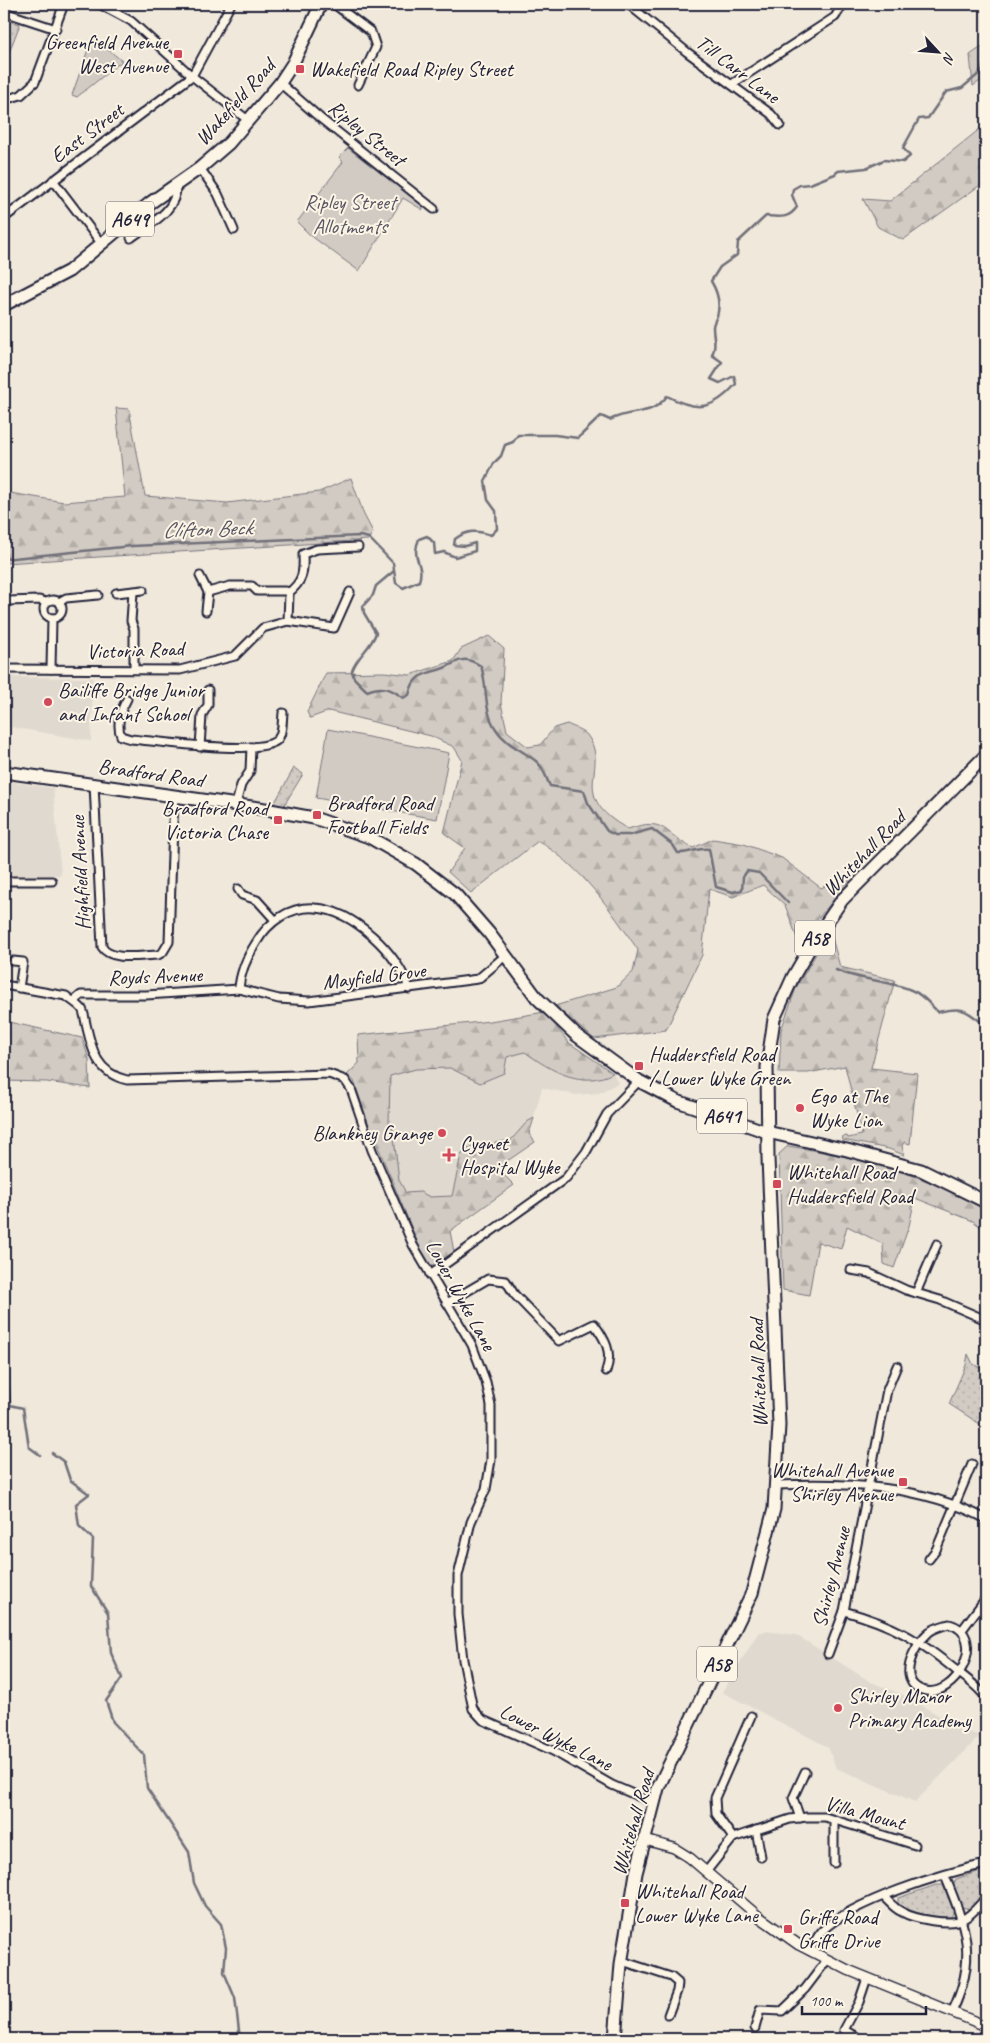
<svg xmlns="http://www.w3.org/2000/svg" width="990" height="2043" font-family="Caveat,sans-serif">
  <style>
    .built { fill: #e0d9cf }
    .grass { fill: url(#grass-dots); stroke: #7a767f }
    .forest { fill: url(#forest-firs); stroke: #7a767f }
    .garden { fill: #d1cbc3; stroke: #7a767f }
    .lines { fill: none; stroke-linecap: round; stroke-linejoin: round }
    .stream { stroke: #716f79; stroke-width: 2.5 }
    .minor-casing { stroke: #22223b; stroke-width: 11 }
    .tertiary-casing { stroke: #22223b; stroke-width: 12 }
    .primary-casing { stroke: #22223b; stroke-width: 15 }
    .trunk-casing { stroke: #22223b; stroke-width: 15 }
    .minor { stroke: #fcf5e5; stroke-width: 7 }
    .tertiary { stroke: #fcf5e5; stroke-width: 9 }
    .primary { stroke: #fcf5e5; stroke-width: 11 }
    .trunk { stroke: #fcf5e5; stroke-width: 11 }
    .poi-dot { fill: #d1495b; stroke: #fcf5e5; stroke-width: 2 }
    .labels { text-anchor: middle; stroke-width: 4; stroke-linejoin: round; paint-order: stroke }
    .shield { fill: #fcf5e5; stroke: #63616e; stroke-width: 1 }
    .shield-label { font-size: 20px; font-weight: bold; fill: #22223b }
    .poi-label { font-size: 21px; fill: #22223b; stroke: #fcf5e5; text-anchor: start }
    .street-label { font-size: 21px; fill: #22223b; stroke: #fcf5e5 }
    .park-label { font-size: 21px; fill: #575564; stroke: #fcf5e5 }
    .water-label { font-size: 22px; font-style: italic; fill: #575564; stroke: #fcf5e5 }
  </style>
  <defs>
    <pattern id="grass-dots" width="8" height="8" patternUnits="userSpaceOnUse" patternTransform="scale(1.25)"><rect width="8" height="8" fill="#d1cbc3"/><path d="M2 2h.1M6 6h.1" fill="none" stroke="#b3aea8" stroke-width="1.8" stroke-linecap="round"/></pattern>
    <pattern id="forest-firs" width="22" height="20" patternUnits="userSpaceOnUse" patternTransform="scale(1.25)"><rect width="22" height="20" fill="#d1cbc3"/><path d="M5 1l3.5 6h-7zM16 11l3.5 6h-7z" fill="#b3aea8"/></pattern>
  </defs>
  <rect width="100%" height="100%" fill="#efe8db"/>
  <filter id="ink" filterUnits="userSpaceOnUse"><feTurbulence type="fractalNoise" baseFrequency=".02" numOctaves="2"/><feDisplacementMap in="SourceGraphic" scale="10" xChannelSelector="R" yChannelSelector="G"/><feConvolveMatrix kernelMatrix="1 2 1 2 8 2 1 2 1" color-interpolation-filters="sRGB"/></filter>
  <g filter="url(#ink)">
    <g class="built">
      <polygon points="4,677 93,678 91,741 11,727 4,748"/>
      <polygon points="4,781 53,788 61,875 4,875"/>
      <polygon points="568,1042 613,1073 618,1083 599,1093 576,1095 542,1088 529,1134 535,1142 497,1168 514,1185 450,1231 454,1252 438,1265 369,1125 360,1064"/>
      <polygon points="766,1631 796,1635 871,1682 908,1697 961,1729 980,1736 915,1802 836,1768 828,1747 722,1692 758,1633"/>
    </g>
    <g class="grass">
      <polygon points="6,20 20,24 8,55 4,59 4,21"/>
      <polygon points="294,768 303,774 283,807 274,804"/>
      <polygon points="968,1354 973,1364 986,1371 986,1428 949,1404 966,1365"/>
      <polygon points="986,1869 986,1894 969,1909 962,1907 953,1886 956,1879"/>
      <path d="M936,1885H943L954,1912L951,1917C931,1917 915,1914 898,1904V1898Z"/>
    </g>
    <g class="forest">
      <polygon points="986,44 986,77 973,86 970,55"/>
      <polygon points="986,124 986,181 903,240 878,227 863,199 890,201"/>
      <polygon points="116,408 129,409 145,496 227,503 319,492 351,478 364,515 373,532 368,540 4,563 4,492 64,502 125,497"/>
      <path d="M489,636L504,649L501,703L507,731L528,747L540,745L554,728L567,724C573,727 583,730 587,735C612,768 565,795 628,829C666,816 662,833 693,848L713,839L744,844L782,858L821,888L857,871L817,920L800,946L785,905L763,885L733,897L709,889L702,955L666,1030L594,1039L555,1006L617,987L633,972L638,950C610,909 582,867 538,841L471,893L448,872L465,848L444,833L462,760L454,747L431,736L329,711L310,718L307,712L326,673L384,672L410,675L453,661L461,649Z"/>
      <polygon points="830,930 840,967 895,980 871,1068 917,1073 910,1144 904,1142 902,1146 904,1155 889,1149 843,1140 842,1137 847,1136 848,1138 862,1135 845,1066 808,1073 779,1073 781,1030 796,988"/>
      <path d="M545,1012L568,1042L613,1073C582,1089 551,1071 525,1052L507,1057L504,1073L480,1083L450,1068L416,1069L390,1076L389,1124L393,1129L399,1180L406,1193L420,1192L430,1197L452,1196L461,1155L469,1148L511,1140L527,1122L534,1118L529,1134L535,1142L497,1168L514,1185L450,1231L454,1252L438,1265H427L369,1125L354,1081L347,1075L359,1063L358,1035L490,1021Z"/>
      <polygon points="4,1021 82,1038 89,1059 90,1088 47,1082 4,1081"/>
      <path d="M788,1146C857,1157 927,1173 986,1211V1231L973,1221L915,1198L909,1226L894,1268L884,1264L883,1244L847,1226L841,1249L818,1242L809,1295L783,1290L779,1154Z"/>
    </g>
    <g class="garden">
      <polygon points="91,41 110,51 122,61 77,97 72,95"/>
      <polygon points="348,148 423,206 423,210 403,198 359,271 310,235 297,222 343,162 339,157"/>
      <polygon points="328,729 449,753 437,819 316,798"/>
    </g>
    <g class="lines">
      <g class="stream">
        <path d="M4,559L132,546L360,536L369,538L393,563L396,583L403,588L419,581C425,563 410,560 419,539L427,536L434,543L435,554L444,552L455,557L475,551V543L465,546L454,545L455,539C467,530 477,530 491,535L497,529L496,511L488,500L485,481L494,463L501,456L505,445L513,442L518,435H555L578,438L601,416L610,420C631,408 651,418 667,396C697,412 713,410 736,384L734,376L720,383L711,379L722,362L712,355C717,344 713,338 713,327C713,323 716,319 717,316C721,303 717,291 711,281L720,267L737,255L738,242L766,216C780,217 789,219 797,207L792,195L793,189L800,185L810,184L835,174L838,171L866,168L884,160L903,162L910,156L903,148L919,119L928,118L946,92L962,88L986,68"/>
        <path d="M394,571L376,586L373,595L363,606L364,613L376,633C371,648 357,656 352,671L354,678L367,691C382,685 391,688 403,698L409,695C414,672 426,675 444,668C450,666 457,660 463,660C469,659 476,663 481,666C488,686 483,711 496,729C506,745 523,750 537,762C544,768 546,778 550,786L584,791L588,803L607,831L615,835H630L652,829L673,845L678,853C689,854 699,847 709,849L716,887L733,892L742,890L743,877L747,871L759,873L788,903"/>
        <path d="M836,970C861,981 888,980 911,990C922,994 930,1004 938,1012C964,1006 966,1010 986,1026"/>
        <polyline points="4,1367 8,1371 10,1405 23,1408 29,1447 40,1455"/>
        <polyline points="52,1453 64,1462 70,1480 89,1494 76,1504 79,1526 93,1539 91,1586 108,1613 111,1653 122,1678 106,1701 113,1722 144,1755 147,1788 189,1852 194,1883 205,1906 221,1924 226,1948 224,1972 235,1998 240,2039"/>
      </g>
      <defs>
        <g id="minor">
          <polyline points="99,4 131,21 192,76 249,121"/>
          <polyline points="334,4 371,32 376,47 358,85"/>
          <polyline points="628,4 687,52 771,114 780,125"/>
          <polyline points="4,12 56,29"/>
          <polyline points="280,83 320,118 434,209"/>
          <polyline points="732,84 835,17 843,4"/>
          <polyline points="4,100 21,95 35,82 64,4"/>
          <polyline points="200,168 218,194 234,230"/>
          <polyline points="53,180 101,243"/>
          <polyline points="4,218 192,76 231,4"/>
          <path d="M131,238C149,224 177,212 176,186"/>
          <polyline points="200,576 208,592 206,611"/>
          <polyline points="133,592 131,621 134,629 134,669"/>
          <polyline points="208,592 230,586 252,586 257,591 286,591 289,594 288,621"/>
          <polyline points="116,593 143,590"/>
          <path d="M288,593C303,582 304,572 303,554L317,549L358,547"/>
          <circle cx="53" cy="609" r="9"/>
          <polyline points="7,601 39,600 46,602"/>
          <polyline points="59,602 66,598 98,595"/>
          <polyline points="4,669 180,670 235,656 263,628 288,621 334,628 350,592"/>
          <polyline points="51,669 52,618"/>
          <path d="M127,699C121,709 116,725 121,736L131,739C155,741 264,757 278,739C283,733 282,721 283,713"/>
          <polyline points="200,747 202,715 208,705 208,690"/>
          <path d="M94,784L102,947C111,962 143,955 158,955L163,952L169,942L174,795"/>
          <polyline points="236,804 241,785 250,771 251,747"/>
          <polyline points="4,881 52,881"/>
          <polyline points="238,889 242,895 257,900 275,920"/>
          <polyline points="13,961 23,962 19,988"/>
          <path d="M4,985L66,996C71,1000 78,1004 82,1009C84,1012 85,1019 86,1024C92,1051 97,1073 127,1080L329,1074L345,1080L351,1089L372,1150L413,1245L472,1345L486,1382L491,1405V1460L486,1489L471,1522L458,1576V1614L463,1660L473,1709L483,1720L553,1751L612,1785L654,1803"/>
          <path d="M239,989C240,972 247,957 256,943C268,922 290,906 315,908C353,910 399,954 409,989"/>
          <polyline points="74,1001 81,995 146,995 239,989 279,999 309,1001 478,979 505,956"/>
          <polyline points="851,1270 869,1273 906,1290 940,1300 986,1320"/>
          <polyline points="430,1275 566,1178 586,1152 607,1114 639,1081"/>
          <polyline points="916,1293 937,1244"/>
          <path d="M447,1303L488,1279L506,1281L514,1294L559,1341L594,1324C605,1339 613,1352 606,1371"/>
          <path d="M776,1485C847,1482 922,1485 986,1519"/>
          <polyline points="929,1559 936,1550 972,1464"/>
          <path d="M844,1611C894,1625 918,1639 958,1672C968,1680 979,1687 986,1698"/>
          <path d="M949,1624C990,1635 955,1702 922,1690C896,1681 914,1645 928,1633C933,1628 942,1626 949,1624Z"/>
          <polyline points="962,1630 986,1598"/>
          <polyline points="828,1654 844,1611 887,1390 897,1366"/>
          <polyline points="800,1818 793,1798 805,1772"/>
          <polyline points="834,1820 834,1863"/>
          <polyline points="756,1830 761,1857"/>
          <polyline points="733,1838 716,1814 715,1798 751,1716"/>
          <polyline points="706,1872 733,1838 790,1819 807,1817 825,1817 915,1845"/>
          <path d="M945,1876C966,1927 978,1959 952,2012"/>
          <path d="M884,1897C889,1902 895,1909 902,1912C914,1919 950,1926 963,1919C972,1915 979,1905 986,1898"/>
          <path d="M810,1951C813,1944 817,1937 822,1931C852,1901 944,1873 986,1864"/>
          <polyline points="622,1961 671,1977 678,1983 677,1991 668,2015"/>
          <polyline points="755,2028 760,2010 782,2011 805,1989 827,1960"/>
          <polyline points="861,2039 844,2030 859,2002 867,1978"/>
        </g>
        <polyline id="tertiary" points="645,1840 674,1848 690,1858 758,1916 799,1945 848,1970 986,2026"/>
        <g id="primary">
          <polyline points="4,305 69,271 150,203 200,168 229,143 280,83 293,63 321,4"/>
          <polyline points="4,772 259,808 314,818 369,837 416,864 455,894 489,933 537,998 576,1035 639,1081 677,1101 767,1132 847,1150 921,1170 986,1202"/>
        </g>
        <polyline id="trunk" points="615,2039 621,1964 636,1873 658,1788 752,1593 774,1509 779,1425 768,1158 767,1067 774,1019 793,977 815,939 842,900 986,755"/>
      </defs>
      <use href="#minor" class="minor-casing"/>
      <use href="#tertiary" class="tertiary-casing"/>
      <use href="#primary" class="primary-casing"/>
      <use href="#trunk" class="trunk-casing"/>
      <use href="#minor" class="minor"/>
      <use href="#tertiary" class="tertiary"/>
      <use href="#primary" class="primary"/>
      <use href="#trunk" class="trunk"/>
    </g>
  </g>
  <g class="poi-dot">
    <rect x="173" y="49" width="10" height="10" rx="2.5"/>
    <rect x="295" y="64" width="10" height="10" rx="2.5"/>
    <circle cx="48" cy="702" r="5"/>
    <rect x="312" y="810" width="10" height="10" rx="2.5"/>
    <rect x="273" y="815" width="10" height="10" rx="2.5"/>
    <rect x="634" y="1061" width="10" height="10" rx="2.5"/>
    <circle cx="800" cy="1108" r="5"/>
    <circle cx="442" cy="1133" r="5"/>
    <path d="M446.5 1147.5h5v5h5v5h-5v5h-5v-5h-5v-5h5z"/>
    <rect x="772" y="1179" width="10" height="10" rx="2.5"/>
    <rect x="898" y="1477" width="10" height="10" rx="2.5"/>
    <circle cx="838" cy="1708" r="5"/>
    <rect x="620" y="1898" width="10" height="10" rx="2.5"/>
    <rect x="783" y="1924" width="10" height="10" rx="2.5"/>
  </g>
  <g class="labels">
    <g class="shield">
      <rect x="106" y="201.5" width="48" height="35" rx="4"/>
      <rect x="795" y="920.5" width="40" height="35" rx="4"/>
      <rect x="697" y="1098.5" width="50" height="35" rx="4"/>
      <rect x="697" y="1646.5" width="40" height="35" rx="4"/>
    </g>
    <g class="shield-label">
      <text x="130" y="226">A649</text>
      <text x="815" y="945">A58</text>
      <text x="722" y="1123">A641</text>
      <text x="717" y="1671">A58</text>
    </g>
    <g class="poi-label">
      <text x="168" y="49" text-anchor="end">Greenfield Avenue<tspan x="168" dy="24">West Avenue</tspan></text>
      <text x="310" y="76">Wakefield Road Ripley Street</text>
      <text x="58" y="697">Bailiffe Bridge Junior<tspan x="58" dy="24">and Infant School</tspan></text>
      <text x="327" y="810">Bradford Road<tspan x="327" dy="24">Football Fields</tspan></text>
      <text x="268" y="815" text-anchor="end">Bradford Road<tspan x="268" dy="24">Victoria Chase</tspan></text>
      <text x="649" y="1061">Huddersfield Road<tspan x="649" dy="24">/ Lower Wyke Green</tspan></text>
      <text x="810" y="1103">Ego at The<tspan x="810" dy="24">Wyke Lion</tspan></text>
      <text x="432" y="1140" text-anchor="end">Blankney Grange</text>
      <text x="460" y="1150">Cygnet<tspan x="460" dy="24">Hospital Wyke</tspan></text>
      <text x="787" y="1179">Whitehall Road<tspan x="787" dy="24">Huddersfield Road</tspan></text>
      <text x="893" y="1477" text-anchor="end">Whitehall Avenue<tspan x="893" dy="24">Shirley Avenue</tspan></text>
      <text x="848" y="1703">Shirley Manor<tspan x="848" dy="24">Primary Academy</tspan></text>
      <text x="635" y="1898">Whitehall Road<tspan x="635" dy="24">Lower Wyke Lane</tspan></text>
      <text x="798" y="1924">Griffe Road<tspan x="798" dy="24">Griffe Drive</tspan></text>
    </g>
    <g class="street-label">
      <text transform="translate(738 69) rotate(37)" y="7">Till Carr Lane</text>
      <text transform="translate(235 102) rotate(-48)" y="7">Wakefield Road</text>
      <text transform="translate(87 133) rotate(-37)" y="7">East Street</text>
      <text transform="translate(367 133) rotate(39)" y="7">Ripley Street</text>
      <text transform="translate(135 650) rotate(-2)" y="7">Victoria Road</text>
      <text transform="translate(151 773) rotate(8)" y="7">Bradford Road</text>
      <text transform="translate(864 853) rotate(-46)" y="7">Whitehall Road</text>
      <text transform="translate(80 873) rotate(-93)" y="7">Highfield Avenue</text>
      <text transform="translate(155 976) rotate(-2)" y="7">Royds Avenue</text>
      <text transform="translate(374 976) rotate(-7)" y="7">Mayfield Grove</text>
      <text transform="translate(461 1295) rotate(61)" y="7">Lower Wyke Lane</text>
      <text transform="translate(758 1373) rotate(-92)" y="7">Whitehall Road</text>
      <text transform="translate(831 1577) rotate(-76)" y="7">Shirley Avenue</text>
      <text transform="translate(556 1737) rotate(27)" y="7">Lower Wyke Lane</text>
      <text transform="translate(865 1813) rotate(15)" y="7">Villa Mount</text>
      <text transform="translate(633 1822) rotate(-74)" y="7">Whitehall Road</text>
    </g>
    <g class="park-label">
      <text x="350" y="209">Ripley Street<tspan x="350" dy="24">Allotments</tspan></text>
    </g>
    <g class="water-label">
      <text transform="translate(207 528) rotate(-2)" y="8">Clifton Beck</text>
    </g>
  </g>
  <rect width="990" height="2043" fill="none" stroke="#fcf5e5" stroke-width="20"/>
  <rect x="10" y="10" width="970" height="2023" fill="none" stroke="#22223b" stroke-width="2" filter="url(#ink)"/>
  <g transform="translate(938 52) rotate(116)" stroke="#fcf5e5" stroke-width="4" paint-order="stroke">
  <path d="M0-4L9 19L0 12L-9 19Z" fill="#22223b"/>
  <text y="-8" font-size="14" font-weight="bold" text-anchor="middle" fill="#22223b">N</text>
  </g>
  <path d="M802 2006v8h124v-8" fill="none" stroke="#22223b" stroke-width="2.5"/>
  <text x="810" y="2006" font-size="15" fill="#22223b" stroke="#fcf5e5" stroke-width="4" paint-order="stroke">100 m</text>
</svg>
